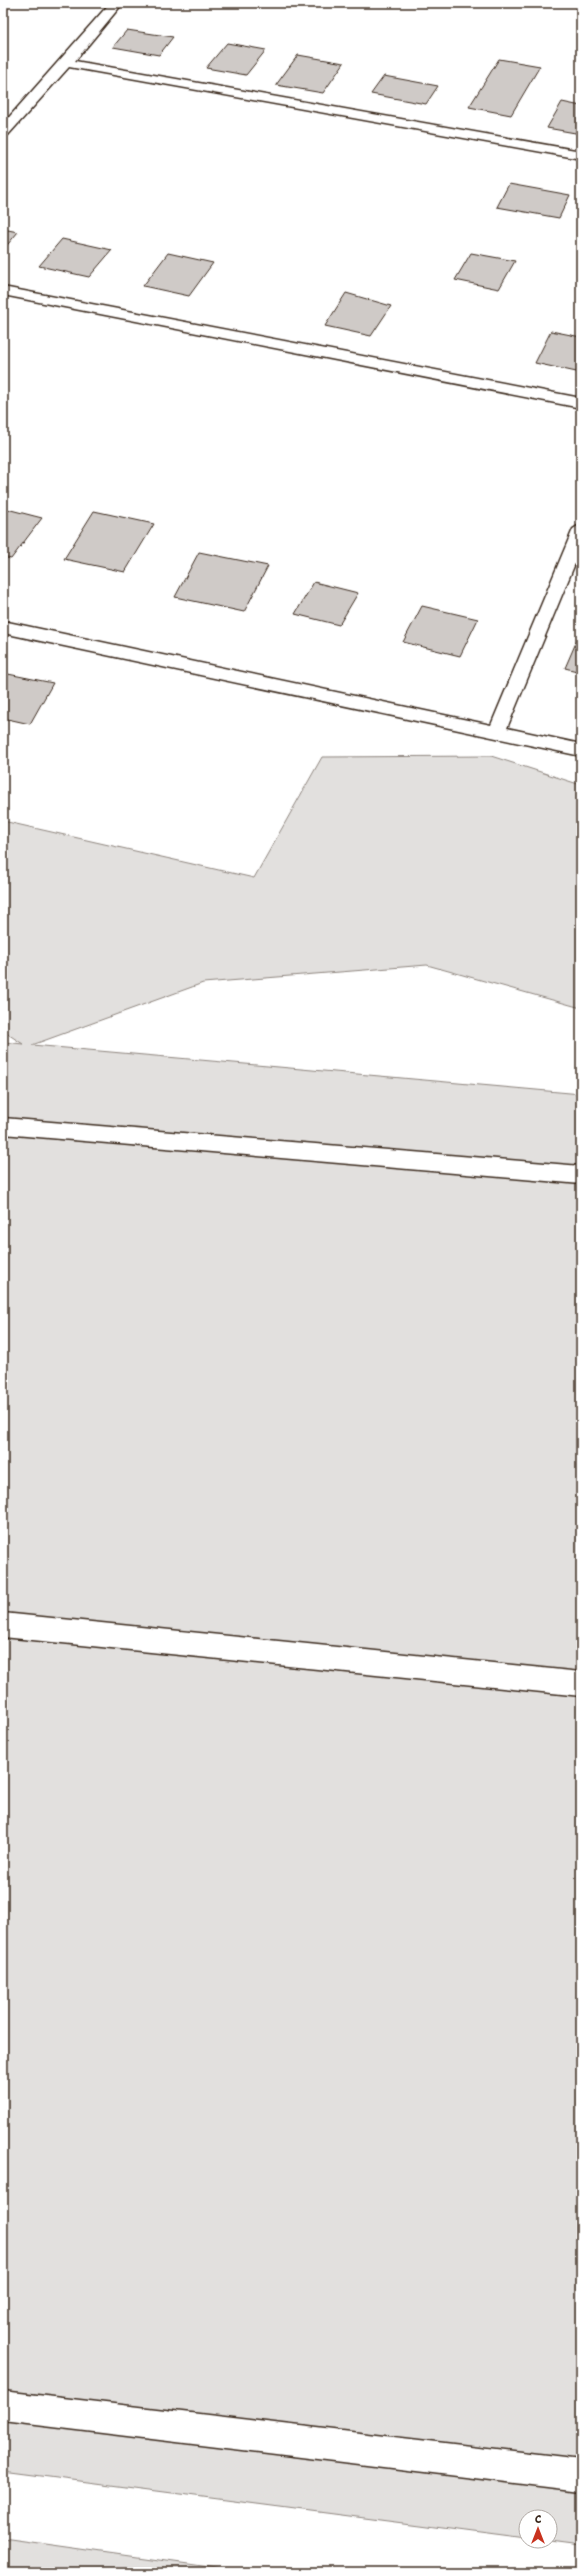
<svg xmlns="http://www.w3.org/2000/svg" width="584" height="2575" font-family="'Shantell Sans',sans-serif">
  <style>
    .green { fill: #e2e0de; stroke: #8e857e }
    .building { fill: #cfcac7; stroke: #3b2a1e }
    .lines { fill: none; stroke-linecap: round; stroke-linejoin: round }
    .service-casing { stroke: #3b2a1e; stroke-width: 3 }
    .service { fill: #fff; fill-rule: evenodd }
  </style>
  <rect width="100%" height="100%" fill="#fff"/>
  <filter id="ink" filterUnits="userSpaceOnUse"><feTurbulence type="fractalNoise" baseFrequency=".025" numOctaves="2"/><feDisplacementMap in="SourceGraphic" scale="8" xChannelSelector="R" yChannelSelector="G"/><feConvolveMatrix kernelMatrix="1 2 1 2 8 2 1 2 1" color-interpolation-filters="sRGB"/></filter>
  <g filter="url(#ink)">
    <g class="green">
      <polygon points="491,756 581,785 581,1008 427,965 203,983 32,1045 581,1094 581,2546 543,2541 550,2541 550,2517 526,2517 526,2539 3,2471 3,1042 23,1044 3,1031 3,821 254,878 322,757"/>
      <polygon points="3,2538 244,2572 3,2572"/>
    </g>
    <g class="building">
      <polygon points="127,30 173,37 159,55 113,47"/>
      <polygon points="227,43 266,50 246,75 206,68"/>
      <polygon points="298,55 344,63 323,93 276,85"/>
      <polygon points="499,59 540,66 511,115 469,107"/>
      <polygon points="384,76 438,86 426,104 371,94"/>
      <polygon points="562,102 581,106 581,134 547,128"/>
      <polygon points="509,184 570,195 559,218 497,207"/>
      <polygon points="3,229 18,232 3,250"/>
      <polygon points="62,239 112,250 89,277 39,266"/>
      <polygon points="168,253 213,263 189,296 143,286"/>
      <polygon points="471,253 515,261 499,289 455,280"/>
      <polygon points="346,293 391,306 371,336 325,326"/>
      <polygon points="551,331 581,337 581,373 535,363"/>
      <polygon points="3,508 42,518 11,559 3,557"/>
      <polygon points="94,511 154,524 125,572 64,559"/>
      <polygon points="199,552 268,566 244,612 175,597"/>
      <polygon points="314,582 358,593 339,625 295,614"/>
      <polygon points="422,606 478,619 460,656 403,642"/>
      <polygon points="581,631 581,672 565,668"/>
      <polygon points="3,673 53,683 30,724 3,718"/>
    </g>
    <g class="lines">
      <defs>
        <g id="service">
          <polygon points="110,3 123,3 75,61 581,151 581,159 69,67 8,135 3,136 3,124"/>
          <polygon points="3,287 581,398 581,408 3,295"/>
          <polygon points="581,524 581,549 507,728 581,744 581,756 3,633 3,621 491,725 573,529"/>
          <polygon points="3,1118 581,1166 581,1184 3,1134"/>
          <polygon points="3,1613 581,1672 581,1696 3,1637"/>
          <polygon points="3,2391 581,2459 581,2491 3,2421"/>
        </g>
      </defs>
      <use href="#service" class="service-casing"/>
      <use href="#service" class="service"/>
    </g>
  </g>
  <rect width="584" height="2575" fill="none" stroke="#fff" stroke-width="16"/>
  <rect x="8" y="8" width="568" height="2559" fill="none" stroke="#3b2a1e" stroke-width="1.5" filter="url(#ink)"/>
  <g transform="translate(538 2529)"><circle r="19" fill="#ffffff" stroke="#b1aaa5"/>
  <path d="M0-3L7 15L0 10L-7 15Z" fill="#c8321e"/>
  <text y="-6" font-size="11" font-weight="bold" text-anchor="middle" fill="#3b2a1e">С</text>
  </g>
</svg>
